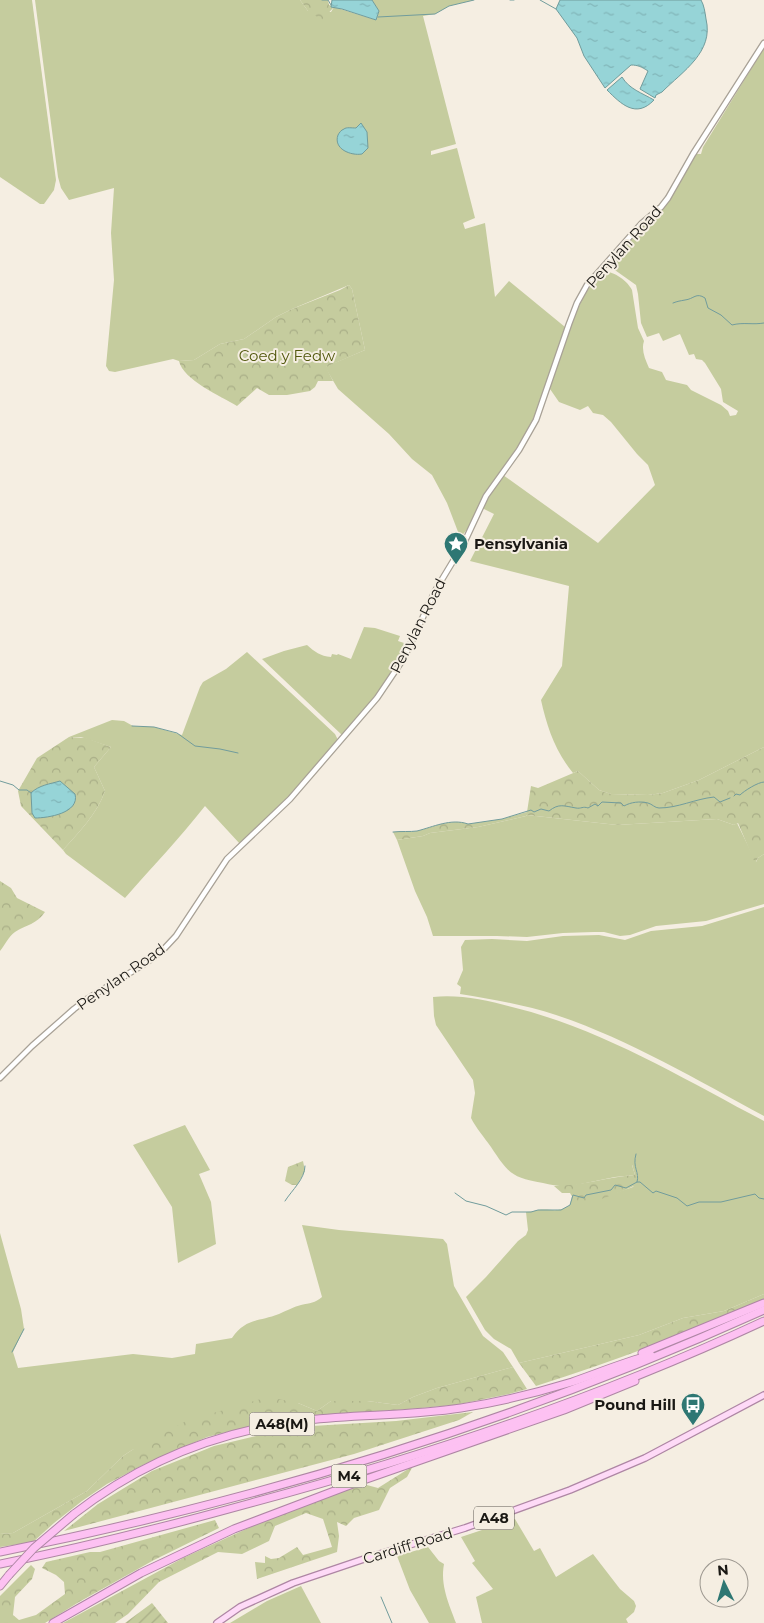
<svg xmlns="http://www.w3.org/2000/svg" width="764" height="1623" font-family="Montserrat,sans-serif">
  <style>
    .grass { fill: #c5cc9e }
    .forest { fill: url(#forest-crowns) }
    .garden { fill: url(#garden-furrows) }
    .water { fill: url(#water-ripples); stroke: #719c9c }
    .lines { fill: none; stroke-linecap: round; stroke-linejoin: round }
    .stream { stroke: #719c9c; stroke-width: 1 }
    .minor-casing { stroke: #a8a196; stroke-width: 7 }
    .major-casing { stroke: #ae86a4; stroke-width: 8 }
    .highway-casing { stroke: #ae86a4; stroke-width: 9 }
    .minor { stroke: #fff; stroke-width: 4.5 }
    .major { stroke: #fedaf7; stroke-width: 5.5 }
    .highway { stroke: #fdc1f2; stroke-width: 7 }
    .highway-bridge-casing { stroke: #ae86a4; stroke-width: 9; stroke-linecap: butt }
    .highway-bridge { stroke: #fdc1f2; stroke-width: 7 }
    .labels { text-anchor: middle; stroke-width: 4; stroke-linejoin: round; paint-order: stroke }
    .shield { fill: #f5eee2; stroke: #5c5852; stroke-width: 1 }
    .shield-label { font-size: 14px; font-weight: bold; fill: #1a1814 }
    .street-label { font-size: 15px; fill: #1a1814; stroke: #f5eee2 }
    .park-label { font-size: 15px; fill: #51570c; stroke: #f5eee2 }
    .poi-label { font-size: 15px; font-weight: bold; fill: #1a1814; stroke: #f5eee2; text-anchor: start }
  </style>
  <defs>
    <pattern id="forest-crowns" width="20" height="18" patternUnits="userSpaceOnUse" patternTransform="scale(1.25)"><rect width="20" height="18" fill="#c5cc9e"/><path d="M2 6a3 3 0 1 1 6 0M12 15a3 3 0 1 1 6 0" fill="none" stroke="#a9ae87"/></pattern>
    <pattern id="garden-furrows" width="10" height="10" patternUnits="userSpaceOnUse" patternTransform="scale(1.25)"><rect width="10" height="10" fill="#c5cc9e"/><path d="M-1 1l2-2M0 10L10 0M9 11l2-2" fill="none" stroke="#a9ae87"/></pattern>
    <pattern id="water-ripples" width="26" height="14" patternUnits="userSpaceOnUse" patternTransform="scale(1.25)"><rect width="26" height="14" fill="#96d4d7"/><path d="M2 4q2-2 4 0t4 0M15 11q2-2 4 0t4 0" fill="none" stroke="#81b5b8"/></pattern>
  </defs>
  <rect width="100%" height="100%" fill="#f5eee2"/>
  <g class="grass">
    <polygon points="0,0 32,0 56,180 54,190 44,204 40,204 0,177"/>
    <path d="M35,0H300L308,11L331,12L334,7L376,20L379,11L372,0H474L449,6L435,14L423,16L456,144L431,151V155L457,148L475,218L463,223L465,229L485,223L495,297L509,281L565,327C553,362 544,399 527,431C515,454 497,473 484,495C476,508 472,528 460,537L447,503L432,475L412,459L389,434L338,389L325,367L365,350L352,289L349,285L292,309L276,317L244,339L220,344L194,360L179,361L173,359L115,372L109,371L106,366L114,280L111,233L114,188L69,200L61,188L58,177Z"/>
    <path d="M764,48V747L699,780L663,793L648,795L611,794L599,790L578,771L573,773C555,751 547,727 541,700L562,666L569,586L470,561L494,514L482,508L503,475L598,543L655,485L648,465L637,454L611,422L603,415L593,413L588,406L580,410L559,402L550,389C563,348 573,305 601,272C611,269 627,280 632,290L638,328L644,341C641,350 645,359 649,368L662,372L666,380L687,385L691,390L721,405L728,411L730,416L736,415L738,411L723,402L721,389L705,363L702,360L696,359L694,354L689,355L680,334L663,341L659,333L647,337L641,323L638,294L636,285L612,268L610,264L640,228L669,200L696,154H701L703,147Z"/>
    <path d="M364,627L375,628L400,636L398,641L407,644C391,678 367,707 342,735L262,659L284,651L307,645C315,652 320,656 331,657L332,654L337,655L338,654L351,659Z"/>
    <path d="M247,652L335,734L338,740L288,798L240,844L205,806C180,838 152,867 125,898L66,854L63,850C79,832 97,814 105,791L94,767L111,747L81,737H69L112,720L124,721L133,726L154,727L182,735L200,687L203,682L226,669Z"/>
    <polygon points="527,815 617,825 717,819 734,825 737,823 756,862 758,858 764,854 764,904 706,921 656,926 630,935 620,936 604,932 594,932 563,933 527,937 497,936 433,936 427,917 415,891 397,840 423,836 430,833 478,827 526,816"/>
    <path d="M764,907V1116C699,1081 626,1038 556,1015C525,1005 492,999 460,994L461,987L457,984L463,970L461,947L465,940L492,939L527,941L563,936L599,935L625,940L651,931L702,926Z"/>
    <path d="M433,997C458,994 487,1000 512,1007C602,1029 682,1078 764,1121V1294L724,1311L683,1318L639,1335L519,1363L511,1349L494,1339L485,1330L466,1297L486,1277L518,1241L526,1235L528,1230L526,1212C531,1212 533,1211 538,1210C552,1208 556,1214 570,1205L572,1196L577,1199L609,1195L633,1187L638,1177L634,1162L636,1155L632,1165L635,1175L615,1177L571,1186C561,1187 552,1185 543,1183C511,1177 509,1174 491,1147C484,1137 476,1128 471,1118L475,1093L473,1080L436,1025L434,1016Z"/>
    <polygon points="185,1125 210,1170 199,1174 211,1202 216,1244 178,1263 172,1207 133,1145"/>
    <path d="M302,1225L339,1230L443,1239L447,1244L454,1286L483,1336L503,1352L513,1367L437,1388L413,1397L398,1405L367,1401H331L317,1411L298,1403L132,1450L123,1456L87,1491L13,1533L0,1534V1233L21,1309L24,1329L13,1352L18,1368L133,1354L172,1358L195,1354L196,1344L232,1338C246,1318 258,1322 279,1314C286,1311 293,1307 301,1305C310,1303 315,1303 322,1297Z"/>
    <polygon points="515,1519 534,1551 540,1548 556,1577 593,1554 620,1589 634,1601 636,1606 634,1612 626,1619 628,1623 482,1623 476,1597 493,1589 472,1563 475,1561 461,1537"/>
    <path d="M428,1547L439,1561L444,1564C440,1585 449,1604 456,1623H429L410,1590L397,1556Z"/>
    <polygon points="301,1586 321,1623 230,1623 267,1601"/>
  </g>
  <g class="forest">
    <polygon points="300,0 328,0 329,5 334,7 322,20 308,11"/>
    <path d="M349,285L352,289L365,350L326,367L333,381H318L315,387L310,391L287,395H269L257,388L237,406C221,396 183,380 179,361L194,360L220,344L244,339L276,317L292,309L340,290Z"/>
    <path d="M69,737L86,738L111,747L94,767L105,791C97,814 79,832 63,850L21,806L18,791L37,758Z"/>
    <path d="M764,747V854L758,858L755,863L738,823L734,825L717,819L617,825L527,815L526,816L478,827L430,833L423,836L397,840L393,832C401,831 410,832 417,831C434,827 451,818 468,824L502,819L527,812L531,786L538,788L578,771L599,790L611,794L648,795L663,793L699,780Z"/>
    <path d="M0,881L11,888L17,898L45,912C37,924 26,925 15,932C8,937 5,945 0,951Z"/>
    <path d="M636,1154C632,1168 640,1172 637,1184C632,1188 591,1204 585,1203C579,1203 573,1199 570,1193H562L554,1186C581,1186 608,1177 635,1175L631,1161Z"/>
    <polygon points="303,1161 305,1171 297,1185 292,1185 285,1181 288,1167"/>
    <path d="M764,1294V1299C690,1333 614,1361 536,1386L519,1363L639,1335L683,1318L724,1311Z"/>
    <polygon points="513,1367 527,1389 509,1394 455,1405 398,1410 315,1415 275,1420 207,1437 143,1465 107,1484 82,1501 54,1523 33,1542 0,1547 0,1534 13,1533 87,1491 123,1456 132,1450 186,1421 268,1397 298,1403 317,1411 331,1401 367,1401 398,1405 413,1397 437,1388"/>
    <polygon points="473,1412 459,1420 354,1454 64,1531 98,1504 152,1471 214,1446 273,1432 312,1426 396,1421"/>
    <polygon points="413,1466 407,1477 390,1488 379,1510 354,1518 346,1526 337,1522 339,1536 337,1552 257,1579 255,1562 265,1563 265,1556 271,1559 279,1558 297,1547 303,1555 332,1547 323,1519 306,1513 275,1526 269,1541 242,1554 218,1552 159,1582 128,1614 115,1623 63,1623 183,1558 259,1523 363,1484 378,1488"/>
    <polygon points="215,1520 219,1528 154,1560 79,1602 45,1623 0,1623 0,1596 31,1565 35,1569 32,1579 15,1597 13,1615 19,1620 36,1615 65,1594 64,1582 56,1575 42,1568 46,1562 90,1552 100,1552"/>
  </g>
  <polygon class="garden" points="152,1603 168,1623 125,1623"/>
  <g class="water">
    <polygon points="332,0 372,0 379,11 376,20 342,9 331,7"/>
    <path d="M560,0H701C704,5 705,12 706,19C714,52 683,71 662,92L656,95L655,98L640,89L648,71C642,67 638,65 631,65L605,88L584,56L577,38L556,9Z"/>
    <path d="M622,77C629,89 642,93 654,100C636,119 621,104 607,90Z"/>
    <path d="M361,123L367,132L368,148L362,154C351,156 333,149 338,135C339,133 341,130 344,129C346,127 352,128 356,128Z"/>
    <path d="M60,781L75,794C80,813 48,818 35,818L32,813L31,793C39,785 50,784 60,781Z"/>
  </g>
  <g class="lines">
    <g class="stream">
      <polyline points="322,0 328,0 331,5"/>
      <polyline points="510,0 514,0"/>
      <polyline points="540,0 556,9"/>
      <polyline points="378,17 435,14 449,6 474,0"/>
      <path d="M673,303C678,301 680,301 685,300C694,299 696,292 705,298L708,308L721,315L732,325C743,322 753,325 764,323"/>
      <polyline points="132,726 154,727 177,733 195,746 220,749 238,753"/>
      <polyline points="0,781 13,785 19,790 27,790 31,793"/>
      <path d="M734,796L736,794L740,795C744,791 758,782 764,782"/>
      <path d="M393,832C401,831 410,832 417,831C433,827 451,818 468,824L502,819L531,810L534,812L541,809L549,811C559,803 564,806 576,808C581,809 583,806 588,808L595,804L598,806L602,802L621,803L624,806C631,802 640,801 648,803C652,804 655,808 659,808C678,808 695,799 714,797L720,802L730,798"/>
      <path d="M636,1154C632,1168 640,1172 637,1182"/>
      <polyline points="455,1193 466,1201 486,1206 506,1215 512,1212 531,1212 538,1210 561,1210 570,1205 573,1195 584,1198 586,1195 611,1190 615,1185 626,1188 637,1182 640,1182 653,1193 656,1191 677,1198 687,1206 699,1202 721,1202 755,1194 759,1198 764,1199"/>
      <path d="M285,1201C292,1190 305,1179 305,1166"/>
      <polyline points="12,1352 24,1329"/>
      <polyline points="381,1597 392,1623"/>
    </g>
    <defs>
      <polyline id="minor" points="0,1078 32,1046 74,1009 87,999 146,963 162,951 176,936 227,859 290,799 377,698 404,658 435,591 464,543 486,496 519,450 536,420 569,324 577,303 587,285 641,224 661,207 668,198 693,154 764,43"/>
      <polyline id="major" points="217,1623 240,1607 293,1583 373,1556 465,1528 570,1490 645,1458 764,1395"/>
      <g id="highway">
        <polyline points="642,1353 764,1303"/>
        <path d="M74,1514C142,1461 221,1430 307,1420C358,1414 410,1416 461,1408C499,1402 536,1393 572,1382C598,1373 624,1362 651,1355"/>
        <path d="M0,1552C262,1500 521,1420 764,1310"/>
        <path d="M0,1564C84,1547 168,1526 251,1503C426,1456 599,1398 764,1321"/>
        <polyline points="0,1586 9,1575"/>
        <polyline points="53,1623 141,1573 234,1529 358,1482 564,1410 635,1381"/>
      </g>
    </defs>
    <use href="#minor" class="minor-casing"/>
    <use href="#major" class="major-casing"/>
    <use href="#highway" class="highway-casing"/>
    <use href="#minor" class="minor"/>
    <use href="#major" class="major"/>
    <use href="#highway" class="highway"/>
    <defs>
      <polyline id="highway-bridge" points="9,1575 34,1548 74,1514"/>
    </defs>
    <use href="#highway-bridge" class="highway-bridge-casing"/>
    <use href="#highway-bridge" class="highway-bridge"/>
  </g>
  <defs>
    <symbol id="sight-pin" viewBox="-11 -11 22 30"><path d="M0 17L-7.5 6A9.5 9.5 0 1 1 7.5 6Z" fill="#2e7773" stroke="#f5eee2"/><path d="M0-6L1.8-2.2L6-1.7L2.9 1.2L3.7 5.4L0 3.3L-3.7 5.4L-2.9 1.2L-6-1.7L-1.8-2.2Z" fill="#fff"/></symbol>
    <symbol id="bus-pin" viewBox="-11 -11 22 30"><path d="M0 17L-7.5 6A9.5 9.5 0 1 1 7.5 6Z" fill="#2e7773" stroke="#f5eee2"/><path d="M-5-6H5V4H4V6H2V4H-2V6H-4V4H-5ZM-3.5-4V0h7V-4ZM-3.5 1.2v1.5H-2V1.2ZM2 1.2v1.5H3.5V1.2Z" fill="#fff"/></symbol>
  </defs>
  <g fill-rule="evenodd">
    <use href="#sight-pin" x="442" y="530" width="28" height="38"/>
    <use href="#bus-pin" x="679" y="1391" width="28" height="38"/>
  </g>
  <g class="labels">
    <g class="shield">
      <rect x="249.5" y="1412.5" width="65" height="23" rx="4"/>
      <rect x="331.5" y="1464.5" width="35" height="23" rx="4"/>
      <rect x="474" y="1506.5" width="40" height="23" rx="4"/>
    </g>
    <g class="shield-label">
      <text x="282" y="1429">A48(M)</text>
      <text x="349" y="1481">M4</text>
      <text x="494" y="1523">A48</text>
    </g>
    <g class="street-label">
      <text transform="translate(624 247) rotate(-48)" y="5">Penylan Road</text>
      <text transform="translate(418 626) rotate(-63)" y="5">Penylan Road</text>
      <text transform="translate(121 977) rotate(-35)" y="5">Penylan Road</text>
      <text transform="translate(408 1546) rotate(-17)" y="5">Cardiff Road</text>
    </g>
    <g class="park-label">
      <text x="287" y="361">Coed y Fedw</text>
    </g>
    <g class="poi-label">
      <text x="474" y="549">Pensylvania</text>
      <text x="676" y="1410" text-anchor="end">Pound Hill</text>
    </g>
  </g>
  <g transform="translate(724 1583) rotate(355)"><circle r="24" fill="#f5eee2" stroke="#9d9890"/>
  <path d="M0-4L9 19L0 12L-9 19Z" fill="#2e7773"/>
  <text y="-8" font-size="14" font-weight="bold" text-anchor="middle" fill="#1a1814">N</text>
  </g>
</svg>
